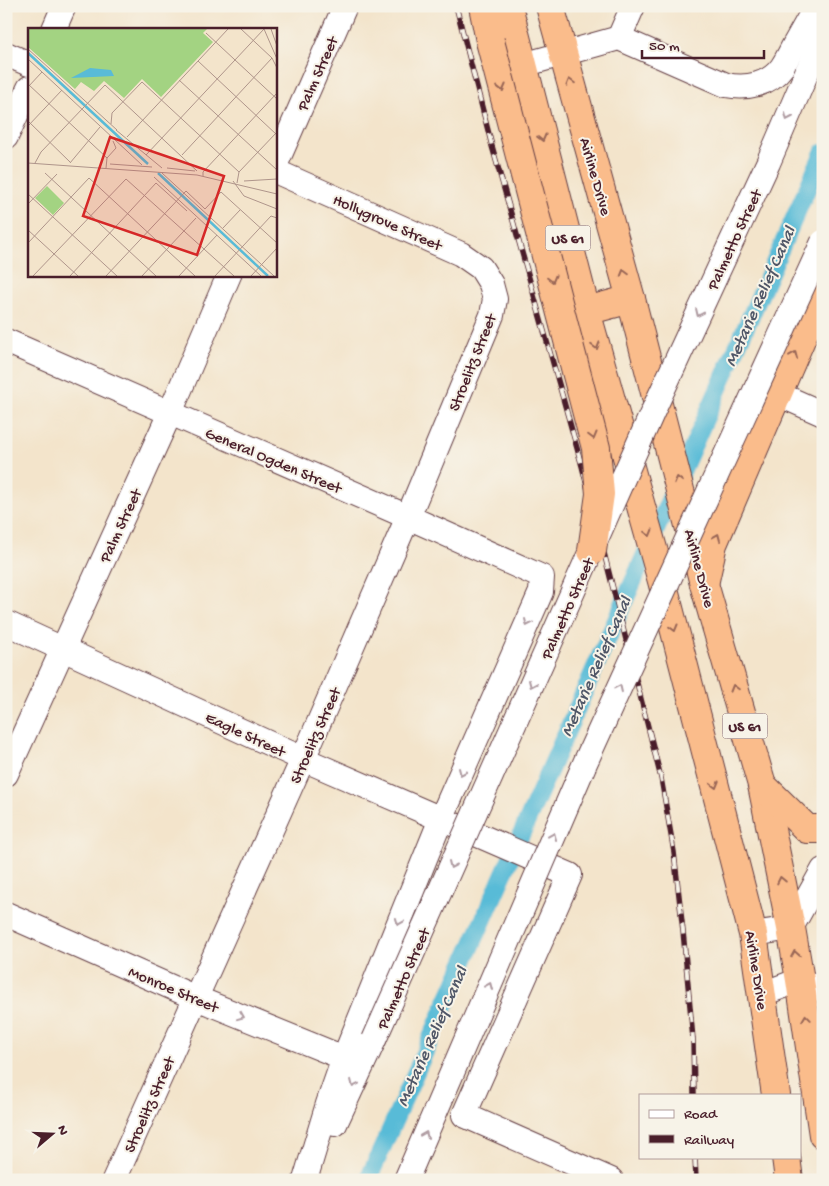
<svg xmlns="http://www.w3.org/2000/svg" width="829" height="1186" font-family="'Gochi Hand',sans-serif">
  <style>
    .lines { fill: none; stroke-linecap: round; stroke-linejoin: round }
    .canal { stroke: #59bbd7; stroke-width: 18 }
    .minor-casing { stroke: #633d43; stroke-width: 26 }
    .highway-casing { stroke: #633d43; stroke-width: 30 }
    .minor { stroke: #fff; stroke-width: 24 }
    .highway { stroke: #fabc8b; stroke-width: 28 }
    .rail-casing { stroke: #4a1f2b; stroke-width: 5.5 }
    .rail { stroke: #f7f3e8; stroke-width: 4; stroke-dasharray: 11; stroke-linecap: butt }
    .minor-bridge-casing { stroke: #633d43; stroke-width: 26; stroke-linecap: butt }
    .highway-bridge-casing { stroke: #633d43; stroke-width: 30; stroke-linecap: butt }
    .minor-bridge { stroke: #fff; stroke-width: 24 }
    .highway-bridge { stroke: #fabc8b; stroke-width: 28 }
    .oneway { stroke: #996656 }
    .oneway2 { stroke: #ae9aa0 }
    .labels { text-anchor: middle; stroke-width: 4; stroke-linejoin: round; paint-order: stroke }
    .shield { fill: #f7f3e8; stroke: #7e5f64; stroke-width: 1 }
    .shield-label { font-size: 15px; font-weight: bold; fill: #4a1f2b }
    .street-label { font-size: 16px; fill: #4a1f2b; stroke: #f7f3e8 }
    .water-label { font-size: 18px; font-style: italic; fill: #4f5667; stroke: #f7f3e8 }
    .inset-river { fill: none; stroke: #59bbd7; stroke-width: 2.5 }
    .inset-road { fill: none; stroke: #af958b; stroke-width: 1 }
    .view { fill: #d62828; fill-opacity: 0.15; stroke: #d62828; stroke-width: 2.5 }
    .inset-edge { fill: none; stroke: #4a1f2b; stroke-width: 2.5 }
  </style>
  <rect width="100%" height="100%" fill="#f7f3e8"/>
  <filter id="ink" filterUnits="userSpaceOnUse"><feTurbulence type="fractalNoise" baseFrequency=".02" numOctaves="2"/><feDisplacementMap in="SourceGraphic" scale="10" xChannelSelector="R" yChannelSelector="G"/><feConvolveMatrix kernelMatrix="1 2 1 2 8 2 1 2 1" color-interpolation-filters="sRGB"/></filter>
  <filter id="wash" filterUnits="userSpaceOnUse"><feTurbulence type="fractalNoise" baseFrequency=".0096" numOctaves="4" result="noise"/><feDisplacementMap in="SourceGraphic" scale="20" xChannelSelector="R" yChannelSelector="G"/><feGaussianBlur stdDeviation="1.12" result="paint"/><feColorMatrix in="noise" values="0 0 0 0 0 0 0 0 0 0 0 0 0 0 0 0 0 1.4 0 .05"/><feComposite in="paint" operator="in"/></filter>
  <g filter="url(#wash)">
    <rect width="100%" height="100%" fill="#f3e4cb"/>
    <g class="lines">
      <polyline class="canal" points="368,1180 823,153"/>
    </g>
  </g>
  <g filter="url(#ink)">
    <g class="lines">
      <defs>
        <g id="minor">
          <polyline points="54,29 64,6"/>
          <polyline points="619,38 633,6"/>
          <polyline points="6,54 29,64"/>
          <path d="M523,65L619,38L726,85C747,89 769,85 782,67C786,61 790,53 793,47C801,33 808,20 816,6"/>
          <polyline points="807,72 823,37"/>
          <polyline points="6,137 29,88"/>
          <polyline points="275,166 345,6"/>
          <polyline points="6,341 408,517 542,577 541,592 441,819 344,1058 328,1104 305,1180"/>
          <polyline points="778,394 823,414"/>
          <polyline points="6,623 303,759 570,875 464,1115 611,1180"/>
          <polyline points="6,774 170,413 229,275"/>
          <polyline points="6,914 196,998 344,1058"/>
          <polyline points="753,934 791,928 823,870"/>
          <polyline points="762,994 800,980 823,990"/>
          <polyline points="335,1124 374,1040"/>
          <polyline points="114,1180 303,759 408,517 492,315 495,299 491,284 481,268 461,254 275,171"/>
        </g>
        <g id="highway">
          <polyline points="483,6 490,41"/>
          <polyline points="508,6 586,311 662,581 753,934 776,1095"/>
          <polyline points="550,6 631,299 704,584 762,785 791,928 800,980 823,1135"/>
          <polyline points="586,311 631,299"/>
          <polyline points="705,580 713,544 823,288"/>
          <polyline points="762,785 807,829 823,829"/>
          <polyline points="786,1157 789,1180"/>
        </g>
      </defs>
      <use href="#minor" class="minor-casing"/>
      <use href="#highway" class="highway-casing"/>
      <use href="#minor" class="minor"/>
      <use href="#highway" class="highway"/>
      <defs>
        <g id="rail">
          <polyline points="456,6 492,146 582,466 661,778 674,852 683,931 693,1039 694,1095"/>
          <polyline points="695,1157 696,1180"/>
        </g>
      </defs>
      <use href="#rail" class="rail-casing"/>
      <use href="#rail" class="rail"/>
      <defs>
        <g id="minor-bridge">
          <polyline points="374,1040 653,411 768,163 807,72"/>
          <polyline points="406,1180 585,763 823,242"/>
        </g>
        <polyline id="highway-bridge" points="490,41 596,448 600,494 592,551"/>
      </defs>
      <use href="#minor-bridge" class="minor-bridge-casing"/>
      <use href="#highway-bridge" class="highway-bridge-casing"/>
      <use href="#minor-bridge" class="minor-bridge"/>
      <use href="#highway-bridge" class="highway-bridge"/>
    </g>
    <defs><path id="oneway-chevron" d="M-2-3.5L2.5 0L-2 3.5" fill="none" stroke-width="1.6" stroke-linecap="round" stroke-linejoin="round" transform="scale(1.25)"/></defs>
    <g class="oneway">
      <use href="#oneway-chevron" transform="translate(570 82) rotate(-106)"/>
      <use href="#oneway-chevron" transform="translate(502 88) rotate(76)"/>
      <use href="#oneway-chevron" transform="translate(542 138) rotate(76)"/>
      <use href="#oneway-chevron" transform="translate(624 273) rotate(-106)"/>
      <use href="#oneway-chevron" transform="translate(552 279) rotate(75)"/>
      <use href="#oneway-chevron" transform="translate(596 346) rotate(74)"/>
      <use href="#oneway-chevron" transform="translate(794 355) rotate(-67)"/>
      <use href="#oneway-chevron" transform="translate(593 436) rotate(75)"/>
      <use href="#oneway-chevron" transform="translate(678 480) rotate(-104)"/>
      <use href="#oneway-chevron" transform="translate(649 533) rotate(75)"/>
      <use href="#oneway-chevron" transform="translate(717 537) rotate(-67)"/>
      <use href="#oneway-chevron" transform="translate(674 628) rotate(75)"/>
      <use href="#oneway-chevron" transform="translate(734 688) rotate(-106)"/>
      <use href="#oneway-chevron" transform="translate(715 785) rotate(75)"/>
      <use href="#oneway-chevron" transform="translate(781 880) rotate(-102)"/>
      <use href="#oneway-chevron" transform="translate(795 954) rotate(-100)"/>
      <use href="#oneway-chevron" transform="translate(806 1018) rotate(-98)"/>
    </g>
    <g class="oneway2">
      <use href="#oneway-chevron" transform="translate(788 117) rotate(114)"/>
      <use href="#oneway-chevron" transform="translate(699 313) rotate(115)"/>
      <use href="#oneway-chevron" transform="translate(528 623) rotate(114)"/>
      <use href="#oneway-chevron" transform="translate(532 684) rotate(114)"/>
      <use href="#oneway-chevron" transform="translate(619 688) rotate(-65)"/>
      <use href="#oneway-chevron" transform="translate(462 772) rotate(114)"/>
      <use href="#oneway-chevron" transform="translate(553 836) rotate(-67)"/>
      <use href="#oneway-chevron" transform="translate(452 865) rotate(114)"/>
      <use href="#oneway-chevron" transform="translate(399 922) rotate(112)"/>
      <use href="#oneway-chevron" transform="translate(489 986) rotate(-67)"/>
      <use href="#oneway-chevron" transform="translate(241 1016) rotate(22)"/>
      <use href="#oneway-chevron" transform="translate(354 1084) rotate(115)"/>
      <use href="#oneway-chevron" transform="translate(425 1135) rotate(-67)"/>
    </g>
  </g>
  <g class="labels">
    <g class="shield">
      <rect x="545.5" y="225.5" width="45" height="25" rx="4"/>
      <rect x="722.5" y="713.5" width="45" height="25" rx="4"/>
    </g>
    <g class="shield-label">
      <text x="568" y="243">US 61</text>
      <text x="745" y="731">US 61</text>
    </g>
    <g class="street-label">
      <text transform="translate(316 73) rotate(-66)" y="6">Palm Street</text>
      <text transform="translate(597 176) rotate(74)" y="6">Airline Drive</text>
      <text transform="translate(388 221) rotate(24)" y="6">Hollygrove Street</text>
      <text transform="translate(733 239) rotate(-65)" y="6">Palmetto Street</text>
      <text transform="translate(471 362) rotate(-68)" y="6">Stroelitz Street</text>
      <text transform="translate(274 459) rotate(23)" y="6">General Ogden Street</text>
      <text transform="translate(119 525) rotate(-65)" y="6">Palm Street</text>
      <text transform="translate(701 568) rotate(75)" y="6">Airline Drive</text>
      <text transform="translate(566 608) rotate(-66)" y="6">Palmetto Street</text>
      <text transform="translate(246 733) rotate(25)" y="6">Eagle Street</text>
      <text transform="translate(314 735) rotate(-66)" y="6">Stroelitz Street</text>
      <text transform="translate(758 970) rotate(81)" y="6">Airline Drive</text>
      <text transform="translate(402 978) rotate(-66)" y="6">Palmetto Street</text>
      <text transform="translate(174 988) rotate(23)" y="6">Monroe Street</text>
      <text transform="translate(148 1104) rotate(-66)" y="6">Stroelitz Street</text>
    </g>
    <g class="water-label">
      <text transform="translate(759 296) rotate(-66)" y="6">Metarie Relief Canal</text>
      <text transform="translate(595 666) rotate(-66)" y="6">Metarie Relief Canal</text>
      <text transform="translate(431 1036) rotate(-66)" y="6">Metarie Relief Canal</text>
    </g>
  </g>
  <g transform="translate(28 28)">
    <rect width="249" height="249" fill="#f3e4cb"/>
    <path d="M0,1H179L175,5L185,14L133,69L114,51L96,70L76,53L66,63L53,54L47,61L0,19ZM19,158L36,175L25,187L7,170Z" fill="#a3d382"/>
    <path d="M62,40L83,42L86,48L43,50Z" fill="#59bbd7"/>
    <path class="inset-river" d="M0,25L120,136M130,145L240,248"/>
    <path class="inset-road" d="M213,1L244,30L249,40M236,1L249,31M243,1L249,18M178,5L249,71M0,21L89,102M0,31L114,137M170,33L249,107M151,52L249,142M0,56L79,130M0,59L14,44M0,93L42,134M83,96L84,85L114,54L211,144M0,98L34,62M88,102L134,140M99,109L200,1M118,127L236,1M154,127L244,30M0,135L169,147L249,166M7,135L13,124L77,57L169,143M42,135L72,99M82,136L124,139M78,140L79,130L88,120L85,113M139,140L167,143M17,145L128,248M134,145L246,248M175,148V144L249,65M126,149L233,248M205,153L216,168L249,181M216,153L249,151M209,155L211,144L249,104M0,166L89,248M0,176L29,146M195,200L212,182M0,202L50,248M0,215L61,150L167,248M5,248L98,151L206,248M42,248L128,155L159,183M78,248L158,163L177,181L193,164L249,215M114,248L168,190M151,248L189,207M187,248L243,188L249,190M223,248L249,220"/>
    <path class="view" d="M82,109L196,148L169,227L55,188Z"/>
    <rect width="249" height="249" class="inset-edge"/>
  </g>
  <rect width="829" height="1186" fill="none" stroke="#f7f3e8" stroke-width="25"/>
  <rect x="639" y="1094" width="162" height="65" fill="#f7f3e8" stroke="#b29e9c"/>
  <rect x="649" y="1110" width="25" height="8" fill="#ffffff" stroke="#b29e9c"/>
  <text x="684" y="1118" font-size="15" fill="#4a1f2b">Road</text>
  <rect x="649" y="1135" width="25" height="8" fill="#4a1f2b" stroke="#b29e9c"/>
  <text x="684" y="1144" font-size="15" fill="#4a1f2b">Railway</text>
  <g transform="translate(52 1134) rotate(71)" stroke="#f7f3e8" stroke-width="4" paint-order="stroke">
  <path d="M0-4L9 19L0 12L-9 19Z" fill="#4a1f2b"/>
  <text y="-8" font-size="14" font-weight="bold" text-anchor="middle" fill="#4a1f2b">N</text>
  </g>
  <path d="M642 50v8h122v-8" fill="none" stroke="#4a1f2b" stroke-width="2.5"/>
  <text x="649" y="50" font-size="15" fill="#4a1f2b" stroke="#f7f3e8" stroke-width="4" paint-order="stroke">50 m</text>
</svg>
